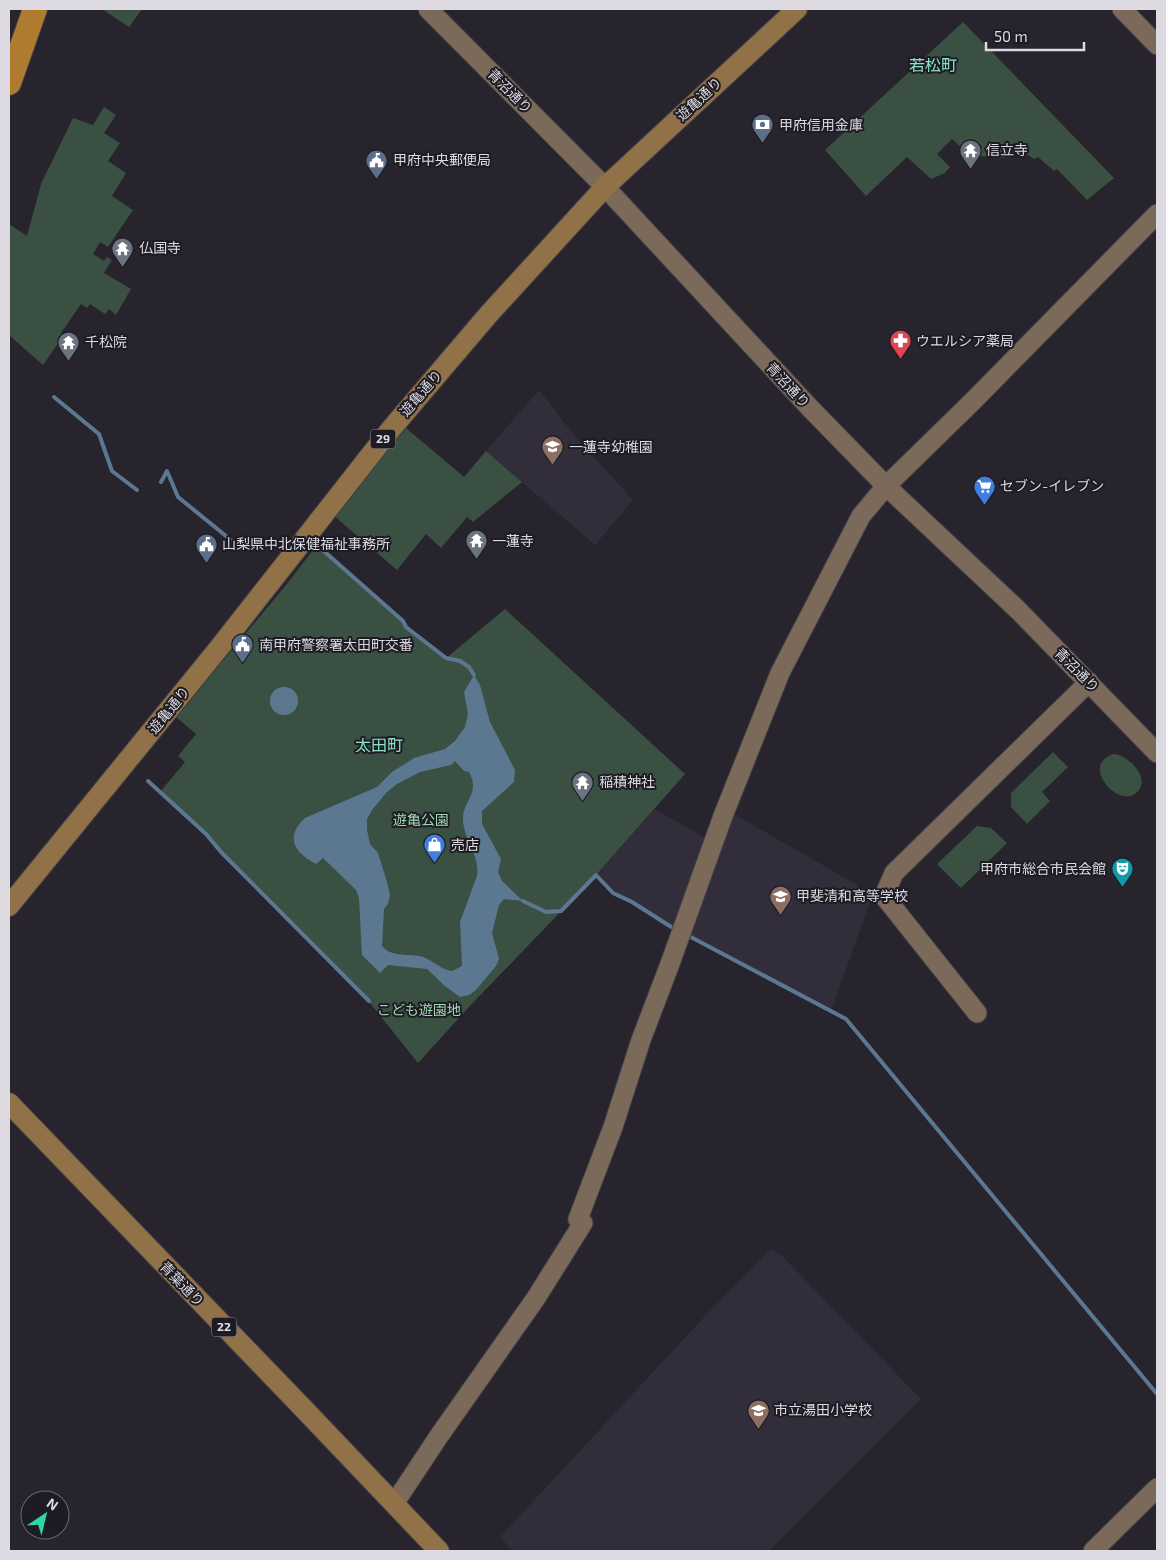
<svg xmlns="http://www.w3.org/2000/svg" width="1166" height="1560" font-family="'Exo 2','Noto Sans JP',sans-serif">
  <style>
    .built { fill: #322d3a }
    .green { fill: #3a5042 }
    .water { fill: #5c7891; fill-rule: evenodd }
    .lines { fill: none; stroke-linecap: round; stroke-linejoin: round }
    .stream { stroke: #5c7891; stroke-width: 4 }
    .secondary-casing { stroke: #413f46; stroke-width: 21 }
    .primary-casing { stroke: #413f46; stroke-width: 22 }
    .highway-casing { stroke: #413f46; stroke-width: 26 }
    .secondary { stroke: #7b6a5a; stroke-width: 19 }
    .primary { stroke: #917147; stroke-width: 20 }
    .highway { stroke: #ae7b2f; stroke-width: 24 }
    .labels { text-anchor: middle; stroke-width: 4; stroke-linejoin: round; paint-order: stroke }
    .shield { fill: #1d1b23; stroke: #a3a1a8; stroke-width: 1 }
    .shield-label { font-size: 12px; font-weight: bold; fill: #dddbe1 }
    .street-label { font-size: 14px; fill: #dddbe1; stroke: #1d1b23 }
    .poi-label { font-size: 14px; fill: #dddbe1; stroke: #1d1b23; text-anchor: start }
    .park-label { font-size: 14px; fill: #a0dbb5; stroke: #1d1b23 }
    .quarter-label { font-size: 16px; fill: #88e4c4; stroke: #1d1b23 }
  </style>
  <rect width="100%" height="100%" fill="#27242d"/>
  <g class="built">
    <polygon points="539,390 575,436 633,500 595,545 486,451"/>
    <polygon points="655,809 709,840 674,929 632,902 613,893 596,875"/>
    <polygon points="732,813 873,894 831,1011 687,936"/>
    <polygon points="771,1249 781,1255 921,1399 769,1551 513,1551 500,1537 705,1316"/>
  </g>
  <g class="green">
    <polygon points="102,9 142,9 129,27"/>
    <polygon points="963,22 1114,178 1087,200 1057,169 1054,171 1038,157 1034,159 1015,146 1005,158 979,156 972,149 967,153 952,139 937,154 950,167 945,173 931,179 907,157 866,196 825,150"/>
    <polygon points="104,107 116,115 104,133 120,143 108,161 126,173 112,196 133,210 108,247 100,242 93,254 104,261 107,257 112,260 104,273 131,289 116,315 109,309 105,314 90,304 87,308 81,304 61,333 64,335 43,365 9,335 9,224 27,236 41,184 73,118 93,125"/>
    <polygon points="406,428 464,477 486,451 522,482 473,522 467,517 441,548 426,534 397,570 333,515"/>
    <polygon points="317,545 403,621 406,627 446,658 505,609 685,774 596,875 468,1008 418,1063 362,993 221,852 206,834 160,792 185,762 178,756 196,734 176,717 286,585"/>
    <polygon points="1053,752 1068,767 1042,792 1050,801 1027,824 1011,807 1011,793"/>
    <path d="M1114,754C1128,755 1153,779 1136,793C1118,809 1079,764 1114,754Z"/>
    <polygon points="977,826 991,828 1007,843 961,888 937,864"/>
  </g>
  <g class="water">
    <path d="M474,675L480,685L490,722L515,770L514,782L482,811V824L501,859L498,872L502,881L523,901L504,899L499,905L492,933L499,959L496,966L476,990L469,995L460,997L445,986L427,969L388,965L380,973L362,955L359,898L356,890L323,858L316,864C295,853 284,838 305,818L377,787L392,772L414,758L445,749L455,741L465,727L468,714L464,692ZM455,761L464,771L469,772C481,795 462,800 463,820C464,840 480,855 477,876L460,922L462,966L452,971C442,970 434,961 423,957C409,953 392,958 382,946L384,909L388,904L390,895L387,882L378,853L370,844L367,830V819L372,810L387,792L397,784L420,772L451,765Z"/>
    <circle cx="284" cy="701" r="14"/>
  </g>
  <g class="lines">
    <g class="stream">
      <polyline points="54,397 99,434 112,471 137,490"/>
      <polyline points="161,482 167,471 178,497 242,549"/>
      <polyline points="317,545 403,621 406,627 446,658 460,661 469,667 474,675"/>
      <polyline points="148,781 206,834 221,852 369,1001"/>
      <polyline points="523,901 546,912 561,911 596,875 613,893 632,902 676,930"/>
      <polyline points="687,935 846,1019 1157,1394"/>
    </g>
    <defs>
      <g id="secondary">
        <polyline points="428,9 605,187 810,408 886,486 1018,610 1157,753"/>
        <polyline points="1122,9 1157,45"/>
        <polyline points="977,1013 884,896 894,873 1089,682"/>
        <polyline points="394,1504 439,1436 536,1298 583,1223 578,1219 613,1127 641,1040 671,961 723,816 780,673 861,516 886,486 973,401 1157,214"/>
        <polyline points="1093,1551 1157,1488"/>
      </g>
      <g id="primary">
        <polyline points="9,906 219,648 391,429 488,315 605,187 797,9"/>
        <polyline points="9,1103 301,1406 439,1551"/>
      </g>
      <polyline id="highway" points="9,83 35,9"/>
    </defs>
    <use href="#secondary" class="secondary-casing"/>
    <use href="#primary" class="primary-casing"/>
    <use href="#highway" class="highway-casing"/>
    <use href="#secondary" class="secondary"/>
    <use href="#primary" class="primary"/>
    <use href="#highway" class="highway"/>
  </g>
  <defs>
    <symbol id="bank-pin" viewBox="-11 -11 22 30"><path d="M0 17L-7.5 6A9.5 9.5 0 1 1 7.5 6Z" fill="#5c6f8a" stroke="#1d1b23"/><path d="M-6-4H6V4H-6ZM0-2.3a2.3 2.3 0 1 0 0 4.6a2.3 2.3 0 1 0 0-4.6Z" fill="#fff"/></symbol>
    <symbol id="temple-pin" viewBox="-11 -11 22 30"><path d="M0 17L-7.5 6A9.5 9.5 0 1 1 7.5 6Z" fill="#6b7280" stroke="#1d1b23"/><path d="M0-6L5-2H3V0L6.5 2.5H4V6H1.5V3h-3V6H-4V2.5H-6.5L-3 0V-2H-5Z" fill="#fff"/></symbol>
    <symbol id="civic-pin" viewBox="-11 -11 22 30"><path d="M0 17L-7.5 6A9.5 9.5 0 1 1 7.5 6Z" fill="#5c6f8a" stroke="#1d1b23"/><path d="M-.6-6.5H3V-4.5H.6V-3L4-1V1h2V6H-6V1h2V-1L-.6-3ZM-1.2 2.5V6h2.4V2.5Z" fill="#fff"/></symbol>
    <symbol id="pharmacy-pin" viewBox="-11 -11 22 30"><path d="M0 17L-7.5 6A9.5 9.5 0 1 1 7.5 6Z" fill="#e0444e" stroke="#1d1b23"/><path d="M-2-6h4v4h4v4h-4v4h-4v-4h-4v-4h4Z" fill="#fff"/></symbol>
    <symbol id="school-pin" viewBox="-11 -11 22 30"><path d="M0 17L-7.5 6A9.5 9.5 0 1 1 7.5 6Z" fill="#8d6e63" stroke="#1d1b23"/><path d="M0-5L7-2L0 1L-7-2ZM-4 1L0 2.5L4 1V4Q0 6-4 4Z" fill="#fff"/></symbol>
    <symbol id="supermarket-pin" viewBox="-11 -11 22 30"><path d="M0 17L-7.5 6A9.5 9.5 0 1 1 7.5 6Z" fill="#3f7fe0" stroke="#1d1b23"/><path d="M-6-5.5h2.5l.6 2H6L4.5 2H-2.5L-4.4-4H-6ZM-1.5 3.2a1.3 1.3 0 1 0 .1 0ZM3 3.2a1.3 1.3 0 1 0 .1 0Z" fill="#fff"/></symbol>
    <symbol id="shop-pin" viewBox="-11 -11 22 30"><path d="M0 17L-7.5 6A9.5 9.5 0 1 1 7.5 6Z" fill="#3f7fe0" stroke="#1d1b23"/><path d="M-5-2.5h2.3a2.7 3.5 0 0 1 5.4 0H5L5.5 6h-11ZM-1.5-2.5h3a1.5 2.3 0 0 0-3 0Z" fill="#fff"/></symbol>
    <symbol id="theatre-pin" viewBox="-11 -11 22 30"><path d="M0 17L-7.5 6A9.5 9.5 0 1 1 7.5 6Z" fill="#0f9aa8" stroke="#1d1b23"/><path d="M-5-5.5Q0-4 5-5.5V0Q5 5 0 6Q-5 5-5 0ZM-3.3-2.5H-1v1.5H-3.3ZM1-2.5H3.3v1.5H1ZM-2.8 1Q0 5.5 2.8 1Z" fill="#fff"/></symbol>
  </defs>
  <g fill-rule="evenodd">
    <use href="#bank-pin" x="750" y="112" width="25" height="34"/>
    <use href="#temple-pin" x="958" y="138" width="25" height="34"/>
    <use href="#civic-pin" x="364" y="148" width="25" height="34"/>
    <use href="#temple-pin" x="110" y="236" width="25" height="34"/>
    <use href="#pharmacy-pin" x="888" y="328" width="25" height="34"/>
    <use href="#temple-pin" x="56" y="330" width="25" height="34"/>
    <use href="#school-pin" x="540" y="434" width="25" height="34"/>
    <use href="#supermarket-pin" x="972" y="474" width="25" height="34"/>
    <use href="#temple-pin" x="464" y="528" width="25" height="34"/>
    <use href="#civic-pin" x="194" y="532" width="25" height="34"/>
    <use href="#civic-pin" x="230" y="632" width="25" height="34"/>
    <use href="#temple-pin" x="570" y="770" width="25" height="34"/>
    <use href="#shop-pin" x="422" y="832" width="25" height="34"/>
    <use href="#theatre-pin" x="1110" y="856" width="25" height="34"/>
    <use href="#school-pin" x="768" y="884" width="25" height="34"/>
    <use href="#school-pin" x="746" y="1398" width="25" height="34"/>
  </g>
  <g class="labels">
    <g class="shield">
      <rect x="370.5" y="429.5" width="25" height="19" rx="4"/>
      <rect x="211.5" y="1317.5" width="25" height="19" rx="4"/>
    </g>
    <g class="shield-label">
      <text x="383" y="443">29</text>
      <text x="224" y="1331">22</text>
    </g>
    <g class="street-label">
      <text transform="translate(510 91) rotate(45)" y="5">青沼通り</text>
      <text transform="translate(699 99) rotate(-43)" y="5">遊亀通り</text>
      <text transform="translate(788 385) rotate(47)" y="5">青沼通り</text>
      <text transform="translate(421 393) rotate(-49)" y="5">遊亀通り</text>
      <text transform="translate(1077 670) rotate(45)" y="5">青沼通り</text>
      <text transform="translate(169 710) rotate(-51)" y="5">遊亀通り</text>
      <text transform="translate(182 1284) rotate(46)" y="5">青葉通り</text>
    </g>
    <g class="poi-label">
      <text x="779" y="130">甲府信用金庫</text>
      <text x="986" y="155">信立寺</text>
      <text x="393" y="165">甲府中央郵便局</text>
      <text x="139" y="253">仏国寺</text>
      <text x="916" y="346">ウエルシア薬局</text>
      <text x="85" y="347">千松院</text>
      <text x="569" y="452">一蓮寺幼稚園</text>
      <text x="1000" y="491">セブン-イレブン</text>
      <text x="492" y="546">一蓮寺</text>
      <text x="222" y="549">山梨県中北保健福祉事務所</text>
      <text x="259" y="650">南甲府警察署太田町交番</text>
      <text x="599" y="787">稲積神社</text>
      <text x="451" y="850">売店</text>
      <text x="1106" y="874" text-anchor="end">甲府市総合市民会館</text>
      <text x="796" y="901">甲斐清和高等学校</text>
      <text x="774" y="1415">市立湯田小学校</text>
    </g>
    <g class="park-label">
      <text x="421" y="825">遊亀公園</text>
      <text x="419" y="1015">こども遊園地</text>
    </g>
    <g class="quarter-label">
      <text x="933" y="71">若松町</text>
      <text x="379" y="751">太田町</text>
    </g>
  </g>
  <rect width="1166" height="1560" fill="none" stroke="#dddbe1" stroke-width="20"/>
  <g transform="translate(45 1515) rotate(35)"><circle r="24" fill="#1d1b23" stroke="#6a686f"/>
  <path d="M0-4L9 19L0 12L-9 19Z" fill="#31d4a9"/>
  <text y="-8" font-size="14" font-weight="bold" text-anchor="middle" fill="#dddbe1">N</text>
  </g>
  <path d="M986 42v8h98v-8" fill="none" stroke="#dddbe1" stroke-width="2.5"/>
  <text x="994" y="42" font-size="15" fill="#dddbe1" stroke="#1d1b23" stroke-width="4" paint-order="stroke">50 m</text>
</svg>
